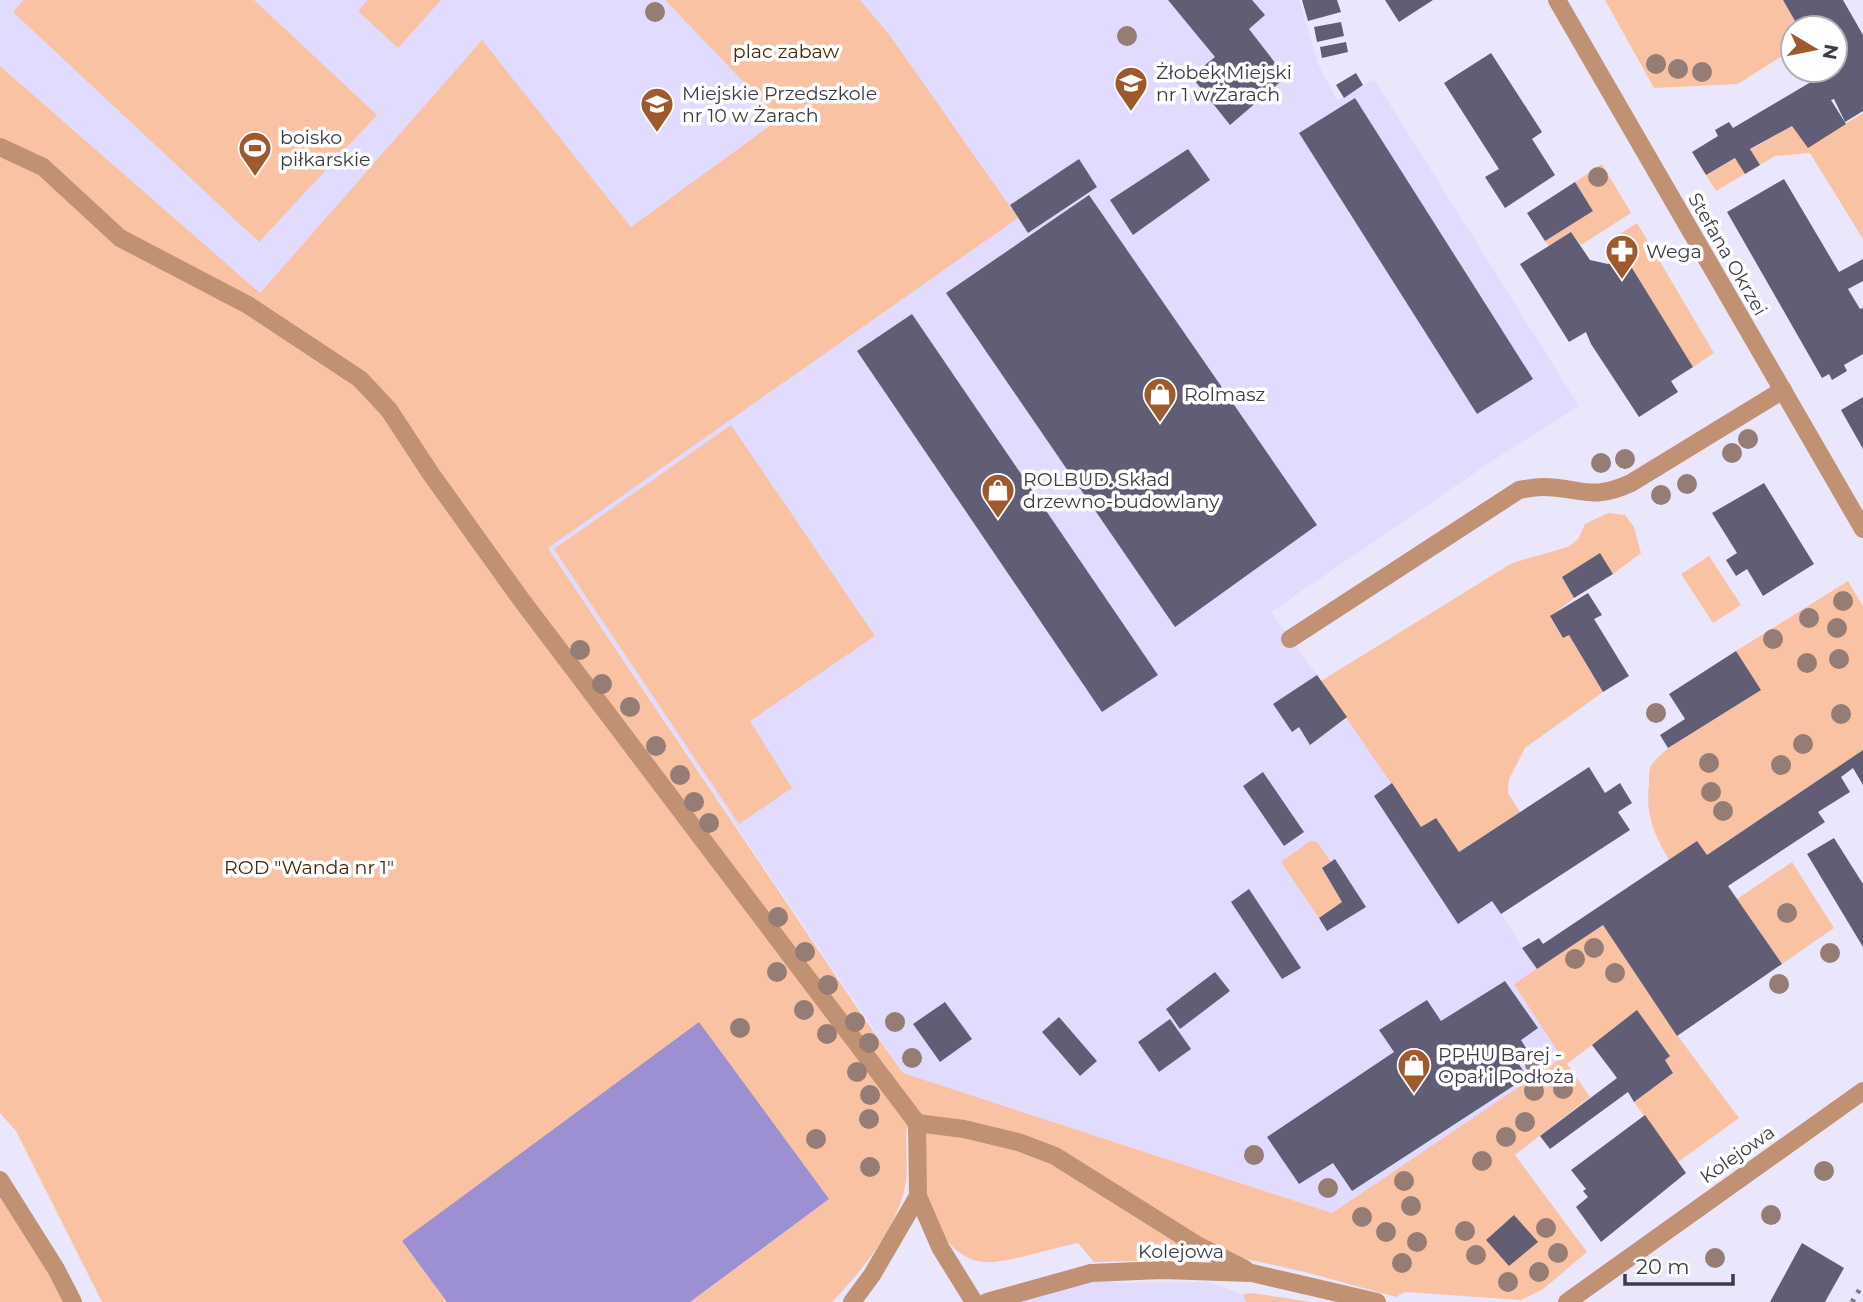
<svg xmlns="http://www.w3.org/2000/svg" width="1863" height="1302" font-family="Montserrat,sans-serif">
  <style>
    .built { fill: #e1dbff }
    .green { fill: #f9c3a3 }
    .water { fill: #9c90d2 }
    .building { fill: #615d75 }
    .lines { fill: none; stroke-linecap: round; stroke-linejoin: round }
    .minor { stroke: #c19174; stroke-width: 18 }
    .rail { stroke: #7d7b8a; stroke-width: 5; stroke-dasharray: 3.5 7; stroke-linecap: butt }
    .tree { fill: #957c74 }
    .labels { text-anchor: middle; stroke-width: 7; stroke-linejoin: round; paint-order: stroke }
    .park-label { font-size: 19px; fill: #4f2504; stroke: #fff }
    .poi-label { font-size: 19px; fill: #3c3b46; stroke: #fff; text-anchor: start }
    .street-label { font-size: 19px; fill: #3c3b46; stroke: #fff }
  </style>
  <rect width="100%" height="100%" fill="#eae7fd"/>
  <g class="built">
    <polygon points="0,0 1299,0 1319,66 1337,100 1374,79 1579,406 1498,457 1271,612 1347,717 1476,911 1492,901 1501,914 1537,969 1514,984 1563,1058 1332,1213 903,1073 548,547 1018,218 891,38 631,227 481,41 260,293 0,66"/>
    <polygon points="1093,1279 1119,1283 1207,1282 1243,1294 1246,1302 1014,1302"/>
  </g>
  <g class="green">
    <polygon points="24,0 254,0 377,115 259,242 13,12"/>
    <polygon points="368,0 441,0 398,48 358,11"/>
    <path d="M665,0H860L891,37L1018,218L548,548L866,1021L903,1073L1332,1213L1562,1058L1514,984L1603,925L1677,1035L1739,1118L1678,1162L1634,1102L1673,1073L1665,1060L1670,1055L1637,1011L1567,1064L1590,1097L1515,1155L1587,1252L1542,1290L1521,1300L1405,1292L1396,1297L1305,1272L1241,1258L1094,1262L1078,1243C1050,1249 1021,1259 993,1262C958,1266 930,1227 926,1196C923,1179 925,1159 924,1142L907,1127C905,1147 909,1168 905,1187C896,1229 861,1272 832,1302H690L829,1199L402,1240L447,1302H102L16,1131L0,1113V66L260,293L482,40L631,227L779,119Z"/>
    <polygon points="1605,0 1783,0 1799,28 1793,28 1793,49 1738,84 1654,88"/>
    <polygon points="1863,113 1863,239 1810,153 1775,156 1716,191 1706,175 1792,126 1808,147"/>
    <polygon points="1602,164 1631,213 1581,245 1571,232 1549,246 1545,241 1593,211 1575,182"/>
    <polygon points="1637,223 1714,353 1693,367 1616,242 1618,235"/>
    <polygon points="731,425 875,636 750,721 792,788 739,824 554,549"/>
    <polygon points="1608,513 1625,515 1634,527 1641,553 1613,574 1600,554 1562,577 1574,598 1550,617 1563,638 1569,635 1603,692 1525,748 1509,779 1508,793 1520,812 1459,852 1436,818 1421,827 1321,681 1512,563 1568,547 1578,539 1585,524"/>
    <polygon points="1709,556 1741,605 1713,623 1681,574"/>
    <path d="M1848,581L1863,606V750L1707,855L1669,860C1654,834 1645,814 1649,784C1649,779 1649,772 1650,768C1659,747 1738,704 1760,690L1736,651Z"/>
    <polygon points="1310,841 1317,842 1331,862 1322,869 1342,902 1319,918 1281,862"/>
    <polygon points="1792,862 1834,928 1782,964 1737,899"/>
    <polygon points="0,1183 68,1302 0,1302"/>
    <polygon points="1253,1293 1311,1302 1246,1302 1243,1294"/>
  </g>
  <polygon class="water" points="699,1022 829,1199 690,1302 447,1302 402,1241"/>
  <g class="building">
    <polygon points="1168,0 1252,0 1265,15 1249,29 1286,77 1230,125 1191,76 1215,57"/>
    <polygon points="1302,0 1337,0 1341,12 1308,21"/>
    <polygon points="1385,0 1433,0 1399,22"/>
    <polygon points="1783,0 1843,0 1863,35 1863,111 1845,122 1834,99 1831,100 1846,124 1808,148 1792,126 1750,149 1760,165 1745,174 1735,158 1706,175 1692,152 1718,136 1715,130 1729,122 1733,128 1826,73 1824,70 1835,70 1835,28 1799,28"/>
    <polygon points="1341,22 1344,36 1317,42 1314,27"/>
    <polygon points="1346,42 1348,52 1322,58 1320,47"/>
    <polygon points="1491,53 1542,132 1532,139 1555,175 1505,208 1485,177 1499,169 1444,83"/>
    <polygon points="1356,73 1363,85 1344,98 1336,85"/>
    <polygon points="1355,98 1533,379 1477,414 1299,133"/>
    <polygon points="1188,149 1210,180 1133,235 1110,200"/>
    <polygon points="1079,159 1097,187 1028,233 1010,205"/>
    <polygon points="1784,179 1839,272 1863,259 1863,281 1848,289 1860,309 1863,308 1863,354 1844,365 1847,371 1832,380 1829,374 1822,378 1727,212"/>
    <polygon points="1575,182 1593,211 1545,241 1527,213"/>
    <polygon points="1089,195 1317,525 1175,627 946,293"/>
    <polygon points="1571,232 1590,260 1608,264 1624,255 1693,367 1671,381 1678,392 1639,417 1591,344 1586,332 1569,342 1520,264"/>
    <polygon points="912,314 1158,675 1102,712 857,351"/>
    <polygon points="1863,397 1863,449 1841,410"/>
    <polygon points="1764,483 1814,564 1763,596 1747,569 1736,576 1726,560 1737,553 1712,513"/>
    <polygon points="1600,553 1613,574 1574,598 1562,577"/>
    <polygon points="1588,593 1602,615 1594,619 1629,676 1603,692 1569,635 1563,638 1550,616"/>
    <polygon points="1736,651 1761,690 1668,748 1660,735 1685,719 1669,694"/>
    <polygon points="1317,675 1347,717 1310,745 1299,727 1292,732 1273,704"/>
    <polygon points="1863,750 1863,785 1853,768 1841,777 1850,792 1818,812 1825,822 1728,886 1782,964 1677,1036 1603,925 1537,969 1522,948 1539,938 1543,944 1697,841 1707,855"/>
    <polygon points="1589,767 1605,793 1620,783 1632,803 1618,812 1630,830 1501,914 1492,901 1458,924 1374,796 1392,783 1421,827 1436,818 1459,852"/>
    <polygon points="1263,772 1304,832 1284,846 1243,786"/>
    <polygon points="1834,838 1863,884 1863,947 1807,854"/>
    <polygon points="1335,859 1366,907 1327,931 1319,918 1342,902 1322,868"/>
    <polygon points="1249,889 1301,968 1282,979 1231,902"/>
    <polygon points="1215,972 1230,991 1180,1029 1166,1009"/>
    <polygon points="1505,981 1538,1028 1521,1040 1526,1048 1514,1056 1527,1077 1352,1191 1333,1163 1299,1184 1267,1137 1394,1052 1379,1030 1427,1000 1441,1021"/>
    <polygon points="945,1002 972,1039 940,1062 913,1024"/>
    <polygon points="1637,1010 1670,1056 1665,1060 1673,1073 1634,1102 1628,1092 1550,1149 1540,1136 1617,1078 1592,1045"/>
    <polygon points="1059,1017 1097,1061 1080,1076 1042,1032"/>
    <polygon points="1170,1019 1191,1049 1159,1072 1138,1042"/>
    <polygon points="1645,1115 1686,1173 1601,1242 1576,1207 1588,1197 1583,1191 1586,1189 1571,1170"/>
    <polygon points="1514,1215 1538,1242 1509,1266 1486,1240"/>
    <polygon points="1802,1243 1844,1268 1825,1302 1770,1302"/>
  </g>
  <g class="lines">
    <g class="minor">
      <polyline points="1557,0 1863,529"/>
      <polyline points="0,147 43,167 120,238 248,305 360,379 389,410 431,474 520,598 917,1123 918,1196 872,1275 852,1302"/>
      <path d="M1290,639L1519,490C1526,489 1534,487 1542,487C1581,487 1590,502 1631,483L1783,390"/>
      <polyline points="917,1123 964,1129 1018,1142 1055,1156 1197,1245 1245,1269"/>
      <polyline points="0,1180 56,1269 73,1302"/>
      <polyline points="918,1196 940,1247 974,1302"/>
      <polyline points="987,1302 1091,1273 1162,1270 1252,1273 1377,1302"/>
      <polyline points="1567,1302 1863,1091"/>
    </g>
    <polyline class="rail" points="1852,1302 1863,1284"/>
  </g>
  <g class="tree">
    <circle cx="655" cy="12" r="10"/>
    <circle cx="1127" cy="36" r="10"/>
    <circle cx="1656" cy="64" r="10"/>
    <circle cx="1678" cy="69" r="10"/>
    <circle cx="1702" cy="72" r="10"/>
    <circle cx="1598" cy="177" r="10"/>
    <circle cx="1748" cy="439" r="10"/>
    <circle cx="1732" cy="453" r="10"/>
    <circle cx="1625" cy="459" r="10"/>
    <circle cx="1601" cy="463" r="10"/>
    <circle cx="1687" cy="484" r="10"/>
    <circle cx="1661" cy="495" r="10"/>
    <circle cx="1843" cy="601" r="10"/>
    <circle cx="1809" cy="618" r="10"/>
    <circle cx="1837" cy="628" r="10"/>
    <circle cx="1773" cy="639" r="10"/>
    <circle cx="580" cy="650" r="10"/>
    <circle cx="1839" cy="659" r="10"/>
    <circle cx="1807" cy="663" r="10"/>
    <circle cx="602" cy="684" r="10"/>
    <circle cx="630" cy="707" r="10"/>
    <circle cx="1656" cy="713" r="10"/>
    <circle cx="1841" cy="714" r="10"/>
    <circle cx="1803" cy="744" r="10"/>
    <circle cx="656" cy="746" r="10"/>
    <circle cx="1709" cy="763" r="10"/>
    <circle cx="1781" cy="765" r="10"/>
    <circle cx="680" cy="775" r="10"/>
    <circle cx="1711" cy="792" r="10"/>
    <circle cx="694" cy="802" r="10"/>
    <circle cx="1723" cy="811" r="10"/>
    <circle cx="709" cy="823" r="10"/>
    <circle cx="1787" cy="913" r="10"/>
    <circle cx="778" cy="917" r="10"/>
    <circle cx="1594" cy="948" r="10"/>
    <circle cx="805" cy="952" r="10"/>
    <circle cx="1830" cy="953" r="10"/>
    <circle cx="1575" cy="959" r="10"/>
    <circle cx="777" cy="972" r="10"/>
    <circle cx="1615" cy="973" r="10"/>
    <circle cx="1779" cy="984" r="10"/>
    <circle cx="828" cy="985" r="10"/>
    <circle cx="804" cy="1010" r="10"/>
    <circle cx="855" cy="1022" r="10"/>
    <circle cx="895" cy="1022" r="10"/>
    <circle cx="740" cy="1028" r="10"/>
    <circle cx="827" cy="1034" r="10"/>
    <circle cx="869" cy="1043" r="10"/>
    <circle cx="912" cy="1058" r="10"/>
    <circle cx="1535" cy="1064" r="10"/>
    <circle cx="857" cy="1072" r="10"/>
    <circle cx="1563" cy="1089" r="10"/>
    <circle cx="1534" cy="1091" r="10"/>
    <circle cx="870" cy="1095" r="10"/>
    <circle cx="869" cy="1119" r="10"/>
    <circle cx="1525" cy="1122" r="10"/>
    <circle cx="1506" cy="1137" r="10"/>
    <circle cx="816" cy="1139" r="10"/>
    <circle cx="1254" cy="1155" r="10"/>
    <circle cx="1482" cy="1161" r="10"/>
    <circle cx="870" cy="1167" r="10"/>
    <circle cx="1824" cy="1171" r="10"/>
    <circle cx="1404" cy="1181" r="10"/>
    <circle cx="1328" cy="1188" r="10"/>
    <circle cx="1411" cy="1206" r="10"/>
    <circle cx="1771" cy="1215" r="10"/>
    <circle cx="1362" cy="1217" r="10"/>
    <circle cx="1546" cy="1228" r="10"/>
    <circle cx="1465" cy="1231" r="10"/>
    <circle cx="1386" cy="1232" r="10"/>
    <circle cx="1417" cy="1242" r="10"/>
    <circle cx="1558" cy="1253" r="10"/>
    <circle cx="1476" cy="1255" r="10"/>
    <circle cx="1715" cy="1258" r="10"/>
    <circle cx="1402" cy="1263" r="10"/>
    <circle cx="1539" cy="1272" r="10"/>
    <circle cx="1508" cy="1282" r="10"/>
  </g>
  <defs>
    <symbol id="school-pin" viewBox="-11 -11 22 30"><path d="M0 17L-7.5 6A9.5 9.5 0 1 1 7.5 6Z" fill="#9e5a2c" stroke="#fff"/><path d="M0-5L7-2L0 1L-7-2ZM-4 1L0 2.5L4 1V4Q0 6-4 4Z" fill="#fff"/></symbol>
    <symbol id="stadium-pin" viewBox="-11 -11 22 30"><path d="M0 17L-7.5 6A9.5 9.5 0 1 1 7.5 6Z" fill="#9e5a2c" stroke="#fff"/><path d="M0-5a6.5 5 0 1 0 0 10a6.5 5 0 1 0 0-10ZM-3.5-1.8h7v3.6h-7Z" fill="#fff"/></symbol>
    <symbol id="pharmacy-pin" viewBox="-11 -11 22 30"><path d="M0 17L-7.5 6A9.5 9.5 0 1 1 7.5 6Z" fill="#9e5a2c" stroke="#fff"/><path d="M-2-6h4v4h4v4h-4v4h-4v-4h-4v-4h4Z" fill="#fff"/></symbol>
    <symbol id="shop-pin" viewBox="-11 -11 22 30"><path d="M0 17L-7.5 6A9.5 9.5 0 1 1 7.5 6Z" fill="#9e5a2c" stroke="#fff"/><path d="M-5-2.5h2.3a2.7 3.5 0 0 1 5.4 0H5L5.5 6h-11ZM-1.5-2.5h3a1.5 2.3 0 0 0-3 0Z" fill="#fff"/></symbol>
  </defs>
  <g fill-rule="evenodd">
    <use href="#school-pin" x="1112" y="64" width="38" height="52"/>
    <use href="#school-pin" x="638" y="85" width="38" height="52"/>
    <use href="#stadium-pin" x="236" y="129" width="38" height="52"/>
    <use href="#pharmacy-pin" x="1603" y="232" width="38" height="52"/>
    <use href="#shop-pin" x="1141" y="375" width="38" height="52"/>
    <use href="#shop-pin" x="979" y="471" width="38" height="52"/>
    <use href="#shop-pin" x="1395" y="1046" width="38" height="52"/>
  </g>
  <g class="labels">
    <g class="park-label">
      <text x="786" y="58">plac zabaw</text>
      <text x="309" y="874">ROD "Wanda nr 1"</text>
    </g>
    <g class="poi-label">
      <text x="1156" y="79">Żłobek Miejski<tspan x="1156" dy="22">nr 1 w Żarach</tspan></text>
      <text x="682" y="100">Miejskie Przedszkole<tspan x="682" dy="22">nr 10 w Żarach</tspan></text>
      <text x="280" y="144">boisko<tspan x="280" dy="22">piłkarskie</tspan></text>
      <text x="1646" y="258">Wega</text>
      <text x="1184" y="401">Rolmasz</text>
      <text x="1023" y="486">ROLBUD. Skład<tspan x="1023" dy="22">drzewno-budowlany</tspan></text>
      <text x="1438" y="1061">PPHU Barej -<tspan x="1438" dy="22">Opał i Podłoża</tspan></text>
    </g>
    <g class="street-label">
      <text transform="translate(1728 254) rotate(60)" y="7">Stefana Okrzei</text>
      <text transform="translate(1737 1154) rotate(-35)" y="7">Kolejowa</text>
      <text x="1181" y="1258">Kolejowa</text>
    </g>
  </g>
  <g transform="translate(1814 49) rotate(100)"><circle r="33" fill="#ffffff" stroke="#b1b1b5" stroke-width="2"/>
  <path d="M0-5L12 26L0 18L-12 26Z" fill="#9e5a2c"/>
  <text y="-10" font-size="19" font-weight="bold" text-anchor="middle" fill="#3c3b46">N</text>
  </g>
  <path d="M1625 1274v10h108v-10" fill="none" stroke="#3c3b46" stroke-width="3.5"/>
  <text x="1636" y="1274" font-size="21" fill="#3c3b46" stroke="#ffffff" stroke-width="5" paint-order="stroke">20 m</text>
</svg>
